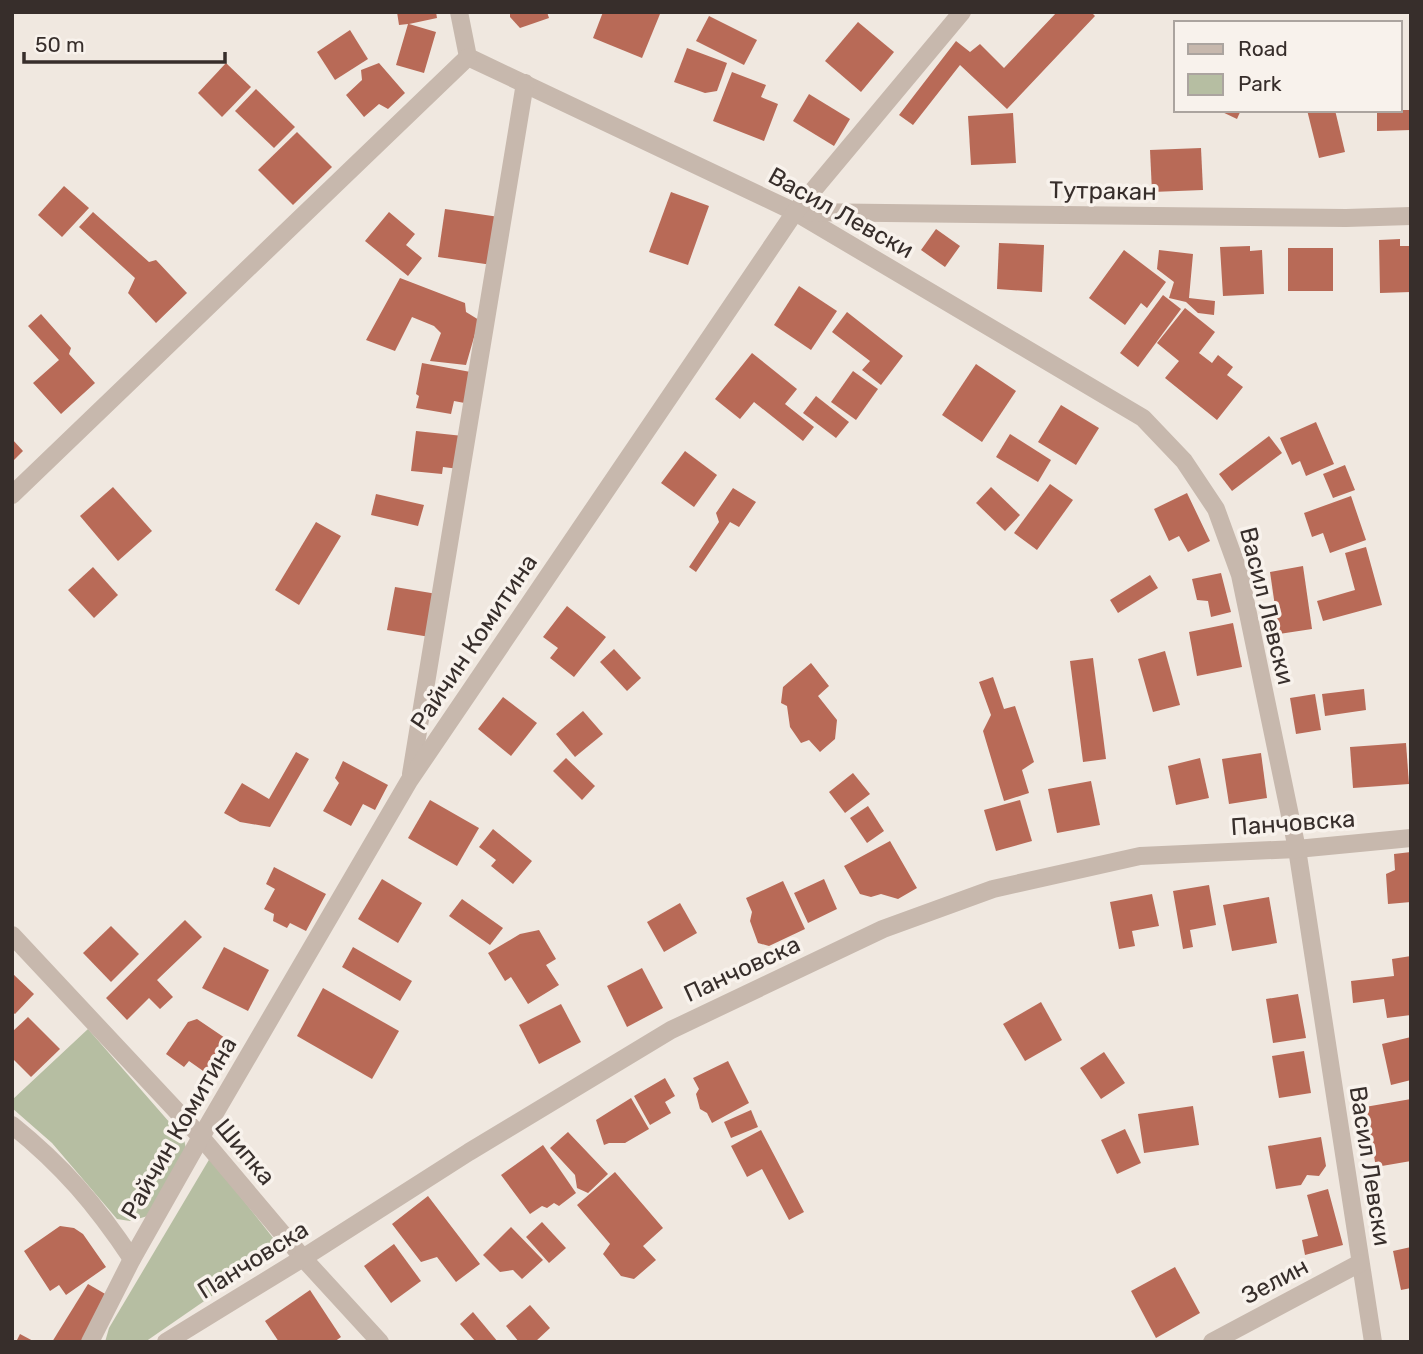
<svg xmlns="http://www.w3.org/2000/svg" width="1423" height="1354" font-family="Rubik,sans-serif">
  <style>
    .green { fill: #b6bea2 }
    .building { fill: #b86a57 }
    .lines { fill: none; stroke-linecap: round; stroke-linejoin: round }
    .street { stroke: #c7b8ad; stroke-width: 18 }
    .labels { text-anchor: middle; stroke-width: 7; stroke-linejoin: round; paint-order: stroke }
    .street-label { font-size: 24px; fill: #372e2b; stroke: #f8f2ec }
  </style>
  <rect width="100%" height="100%" fill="#f0e8e0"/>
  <g class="green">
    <polygon points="88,1029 184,1139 186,1149 148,1216 130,1221 117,1219 52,1143 12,1108 12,1100"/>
    <polygon points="210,1158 281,1248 145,1342 105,1342 109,1328"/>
  </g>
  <g class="building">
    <polygon points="397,12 436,12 437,18 409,24 436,32 424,73 396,65 408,24 399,25"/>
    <polygon points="510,12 547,12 549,18 520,28 510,17"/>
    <polygon points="603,12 660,14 642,58 593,38"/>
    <polygon points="1057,12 1091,12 1095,16 1007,109 960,65 913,125 899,115 956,41 970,52 980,44 1004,68"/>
    <polygon points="709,16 757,40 744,65 696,41"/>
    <polygon points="858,22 894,52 861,92 825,61"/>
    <polygon points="350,30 368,59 335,80 317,52"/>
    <polygon points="687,48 727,63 717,91 705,93 674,82"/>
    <polygon points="226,63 251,87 222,117 198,93"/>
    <polygon points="379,63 405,93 388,109 379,104 364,117 346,95 362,80 361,70"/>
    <polygon points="732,72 766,85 761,97 778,104 764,141 713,121"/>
    <polygon points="256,89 295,127 274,148 235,111"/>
    <polygon points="809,94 850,119 834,146 793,121"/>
    <polygon points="1218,110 1241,110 1237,119"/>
    <polygon points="1307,110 1335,110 1345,152 1319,158"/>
    <polygon points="1377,110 1411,110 1411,130 1377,131"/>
    <polygon points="1013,113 1016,163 971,165 968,116"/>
    <polygon points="297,132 332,167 293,205 258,170"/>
    <polygon points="1201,148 1203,190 1152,192 1150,150"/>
    <polygon points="64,186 89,208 62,237 38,215"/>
    <polygon points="671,192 709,206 688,265 649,252"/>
    <polygon points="445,209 499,217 492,265 438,257"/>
    <polygon points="93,212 149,262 156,260 187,293 156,323 128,293 135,278 79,227"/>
    <polygon points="389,212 415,234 406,245 422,258 408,276 365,241"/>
    <polygon points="936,229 960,246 945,267 921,250"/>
    <polygon points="1400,239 1400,246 1411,246 1411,292 1380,293 1379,240"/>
    <polygon points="999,243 1044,245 1042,292 997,289"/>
    <polygon points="1250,246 1250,251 1262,250 1264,294 1223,296 1220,247"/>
    <rect x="1288" y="248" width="45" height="43"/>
    <polygon points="1124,250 1166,282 1147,308 1141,303 1125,325 1089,298"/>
    <polygon points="1159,250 1193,254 1189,298 1215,301 1214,315 1198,313 1186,302 1169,298 1174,282 1157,269"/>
    <polygon points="400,278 465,303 466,312 479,320 466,365 430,361 441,333 434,326 412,317 395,351 366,340"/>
    <polygon points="799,286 837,311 811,350 774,325"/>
    <polygon points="1163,295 1181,309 1138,367 1120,353"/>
    <polygon points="1185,308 1215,332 1199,353 1212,363 1218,355 1233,367 1227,375 1243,387 1217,420 1165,378 1179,361 1157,343"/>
    <polygon points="847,312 903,356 881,385 862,370 870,361 832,332"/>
    <polygon points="41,314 71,348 69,354 95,383 61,414 33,383 59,360 28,326"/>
    <polygon points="752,353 797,389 785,404 814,427 803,441 754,402 740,419 715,399"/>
    <polygon points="422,363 476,373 470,404 454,401 451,414 416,408 419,396 416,394"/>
    <polygon points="976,364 1016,391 982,442 942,415"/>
    <polygon points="853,371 878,389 856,420 831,402"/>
    <polygon points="816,396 849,422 836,438 803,413"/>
    <polygon points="1061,405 1099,428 1076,465 1038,442"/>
    <polygon points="1316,422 1334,464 1306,476 1300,461 1292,465 1280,438"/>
    <polygon points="416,431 463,436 459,469 443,467 442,474 411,471"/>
    <polygon points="1010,434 1051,460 1038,482 996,457"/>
    <polygon points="1269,436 1282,453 1232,491 1219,474"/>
    <polygon points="12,439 23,451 12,462"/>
    <polygon points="685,451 717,475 694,507 661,483"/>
    <polygon points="1345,465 1355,490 1333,498 1323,474"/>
    <polygon points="1050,484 1073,500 1037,550 1014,533"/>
    <polygon points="113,487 152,531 118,561 80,516"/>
    <polygon points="991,487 1020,515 1005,531 976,503"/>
    <polygon points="733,488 756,502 739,527 730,522 696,572 689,567 719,522 716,513"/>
    <polygon points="1187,493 1210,541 1188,552 1179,536 1169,541 1154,509"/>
    <polygon points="376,494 424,505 418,526 371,515"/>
    <polygon points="1351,496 1366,540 1330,553 1323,533 1312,537 1304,513"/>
    <polygon points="316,522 341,536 299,605 275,590"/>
    <polygon points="1366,547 1382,605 1323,621 1317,601 1355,590 1345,553"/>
    <polygon points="1303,566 1312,629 1279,634 1270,572"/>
    <polygon points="93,567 118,595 94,618 68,590"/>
    <polygon points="1221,573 1231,612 1211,617 1208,601 1197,600 1192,579"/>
    <polygon points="1150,575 1158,588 1118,613 1110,600"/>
    <polygon points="395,587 437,594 430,637 387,630"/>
    <polygon points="567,606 606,637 574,677 550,658 558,648 543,637"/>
    <polygon points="1233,623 1242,667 1197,676 1189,632"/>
    <polygon points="614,649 641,678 627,691 600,662"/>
    <polygon points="1165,651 1180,705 1153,712 1138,659"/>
    <polygon points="1093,658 1106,759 1083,762 1070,661"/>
    <polygon points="811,663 829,686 818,696 837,720 835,739 820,752 809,740 801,743 790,727 787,706 781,703 783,687"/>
    <polygon points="993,677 1004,709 1015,706 1034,762 1022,770 1029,793 1004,801 983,731 991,715 979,682"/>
    <polygon points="1364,689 1366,710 1325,716 1322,694"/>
    <polygon points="1315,694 1321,730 1296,734 1290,698"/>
    <polygon points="503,697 537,723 511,756 478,729"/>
    <polygon points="583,711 603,734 575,757 556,734"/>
    <polygon points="1406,743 1409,784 1353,788 1350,747"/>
    <polygon points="296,752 309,759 270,827 240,822 224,813 242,783 269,799"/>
    <polygon points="1261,753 1267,798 1229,804 1222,759"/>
    <polygon points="566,758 595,786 582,800 553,771"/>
    <polygon points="1200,758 1209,798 1176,805 1168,766"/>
    <polygon points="343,761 388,785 375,810 363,804 351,826 323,811 339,783 335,778"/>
    <polygon points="853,773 870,794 845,813 829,792"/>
    <polygon points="1091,781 1100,825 1057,833 1048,789"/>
    <polygon points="430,800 479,828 457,866 408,838"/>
    <polygon points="1020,800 1032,841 996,851 984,810"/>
    <polygon points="868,806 884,831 867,843 850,818"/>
    <polygon points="493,829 532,861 513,884 491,866 496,860 479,847"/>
    <polygon points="890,841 917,888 898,899 881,894 871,897 860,894 844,866"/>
    <polygon points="1411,852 1411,902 1388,904 1386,874 1395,870 1394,854"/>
    <polygon points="274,867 326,894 306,931 290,923 287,928 273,921 274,914 264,909 275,889 266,884"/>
    <polygon points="382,879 422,903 398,943 358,919"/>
    <polygon points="824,879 837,909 808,923 794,893"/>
    <polygon points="783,881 805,929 769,946 758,943 750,921 752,912 746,898"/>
    <polygon points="1209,885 1216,925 1190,930 1193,947 1183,949 1173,891"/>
    <polygon points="1152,894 1159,926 1132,931 1135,946 1119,949 1110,902"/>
    <polygon points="1269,897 1277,943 1232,951 1223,905"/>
    <polygon points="462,899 503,928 490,945 449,916"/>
    <polygon points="680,903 697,933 664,952 647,922"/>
    <polygon points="185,920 202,937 157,980 173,997 160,1009 149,998 127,1020 106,998"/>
    <polygon points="111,926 139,954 111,982 83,953"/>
    <polygon points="539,930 556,959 546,965 559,985 528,1004 511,977 505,981 488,953 520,934"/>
    <polygon points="224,947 269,970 248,1011 202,988"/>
    <polygon points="353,947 412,981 400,1001 342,967"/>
    <polygon points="1411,956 1411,1015 1387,1018 1384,999 1353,1003 1351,981 1394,976 1392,959"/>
    <polygon points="642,968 663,1008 627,1027 607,986"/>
    <polygon points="12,973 34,994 15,1014 12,1012"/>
    <polygon points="323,988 399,1031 372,1079 297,1036"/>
    <polygon points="1298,994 1306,1038 1273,1043 1266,999"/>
    <polygon points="1041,1002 1062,1040 1025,1061 1003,1024"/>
    <polygon points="561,1004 581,1042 539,1064 519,1025"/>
    <polygon points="28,1017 60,1049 31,1077 12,1058 12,1032"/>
    <polygon points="197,1019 228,1040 206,1073 189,1061 184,1067 166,1054 188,1022"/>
    <polygon points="1411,1037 1411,1080 1391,1085 1382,1044"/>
    <polygon points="1304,1051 1311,1093 1279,1098 1272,1056"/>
    <polygon points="1104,1052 1125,1083 1101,1099 1080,1068"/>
    <polygon points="728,1061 749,1103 712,1123 707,1113 700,1109 696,1094 699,1089 693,1078"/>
    <polygon points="665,1078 675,1096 665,1102 671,1113 650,1125 634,1096"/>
    <polygon points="631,1098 649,1129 625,1143 609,1143 604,1145 596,1120"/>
    <polygon points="1411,1099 1411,1161 1376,1167 1365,1107"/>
    <polygon points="1193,1106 1199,1145 1144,1153 1138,1114"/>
    <polygon points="751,1110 758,1127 731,1138 724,1122"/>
    <polygon points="1125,1129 1141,1163 1117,1174 1101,1140"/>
    <polygon points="761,1130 804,1212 789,1220 762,1169 747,1177 731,1146"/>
    <polygon points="568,1132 608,1174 588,1193 577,1188 575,1175 550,1148"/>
    <polygon points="1321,1137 1326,1166 1319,1176 1307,1175 1301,1185 1276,1189 1268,1146"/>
    <polygon points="543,1145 576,1193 559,1206 554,1203 547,1208 542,1206 530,1214 501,1175"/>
    <polygon points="615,1172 663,1228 643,1246 656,1260 634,1279 621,1276 603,1254 610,1244 577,1205"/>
    <polygon points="1328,1189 1343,1245 1305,1255 1302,1240 1318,1236 1307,1195"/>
    <polygon points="428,1196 480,1264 456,1282 437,1257 421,1262 392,1224"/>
    <polygon points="542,1222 566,1248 549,1263 526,1237"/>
    <polygon points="60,1226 74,1228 83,1234 106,1267 66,1295 59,1285 50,1291 24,1251"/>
    <polygon points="511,1227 543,1260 522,1279 513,1270 500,1272 483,1255"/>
    <polygon points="394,1244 421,1281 391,1303 364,1266"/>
    <polygon points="1411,1247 1411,1288 1401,1290 1393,1251"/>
    <polygon points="1175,1267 1200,1313 1156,1338 1131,1291"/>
    <polygon points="88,1284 107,1295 86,1342 52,1342"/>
    <polygon points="310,1290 341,1337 334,1342 279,1342 265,1321"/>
    <polygon points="530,1305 550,1328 535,1342 519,1342 506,1326"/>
    <polygon points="473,1312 498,1342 476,1342 460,1324"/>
    <polygon points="20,1334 35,1342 16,1342"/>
  </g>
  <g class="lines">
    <g class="street">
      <polyline points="459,12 468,57 795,212 1143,418 1184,461 1216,509 1240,575 1297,849 1373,1342"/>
      <polyline points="798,212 1346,218 1411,216"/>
      <polyline points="12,495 468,57"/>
      <polyline points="411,774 525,83"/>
      <polyline points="12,935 201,1137 303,1258 380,1342"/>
      <path d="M12,1125C63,1166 96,1205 132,1259"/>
      <polyline points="90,1342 132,1259 201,1137 409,781 795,212 962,12"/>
      <polyline points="166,1342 303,1258 469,1152 671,1030 883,929 993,889 1140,856 1297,849 1411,838"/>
      <polyline points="1212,1342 1360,1263"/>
    </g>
  </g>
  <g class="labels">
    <g class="street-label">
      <text transform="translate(1103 191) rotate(1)" y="8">Тутракан</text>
      <text transform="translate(841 213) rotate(29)" y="8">Васил Левски</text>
      <text transform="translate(1267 606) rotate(76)" y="8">Васил Левски</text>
      <text transform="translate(474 642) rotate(-56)" y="8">Райчин Комитина</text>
      <text transform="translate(1293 823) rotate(-4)" y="8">Панчовска</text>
      <text transform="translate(742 969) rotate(-25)" y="8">Панчовска</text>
      <text transform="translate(179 1128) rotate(-60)" y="8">Райчин Комитина</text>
      <text transform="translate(245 1152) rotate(50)" y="8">Шипка</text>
      <text transform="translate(1370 1166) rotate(81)" y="8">Васил Левски</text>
      <text transform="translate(253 1260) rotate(-32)" y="8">Панчовска</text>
      <text transform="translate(1275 1281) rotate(-28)" y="8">Зелин</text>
    </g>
  </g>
  <rect width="1423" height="1354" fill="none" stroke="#372e2b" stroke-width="28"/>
  <rect x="1174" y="21" width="228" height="91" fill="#f8f2ec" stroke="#aba49f" stroke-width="2"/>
  <rect x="1188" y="44" width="35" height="10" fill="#c7b8ad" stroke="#aba49f" stroke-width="2"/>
  <text x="1238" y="56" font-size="21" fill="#372e2b">Road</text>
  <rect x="1188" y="74" width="35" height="21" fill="#b6bea2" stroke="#aba49f" stroke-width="2"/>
  <text x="1238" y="91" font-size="21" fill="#372e2b">Park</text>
  <path d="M24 52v10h201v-10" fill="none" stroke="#372e2b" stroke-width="3.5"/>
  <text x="35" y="52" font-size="21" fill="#372e2b" stroke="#f8f2ec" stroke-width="5" paint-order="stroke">50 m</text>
</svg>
